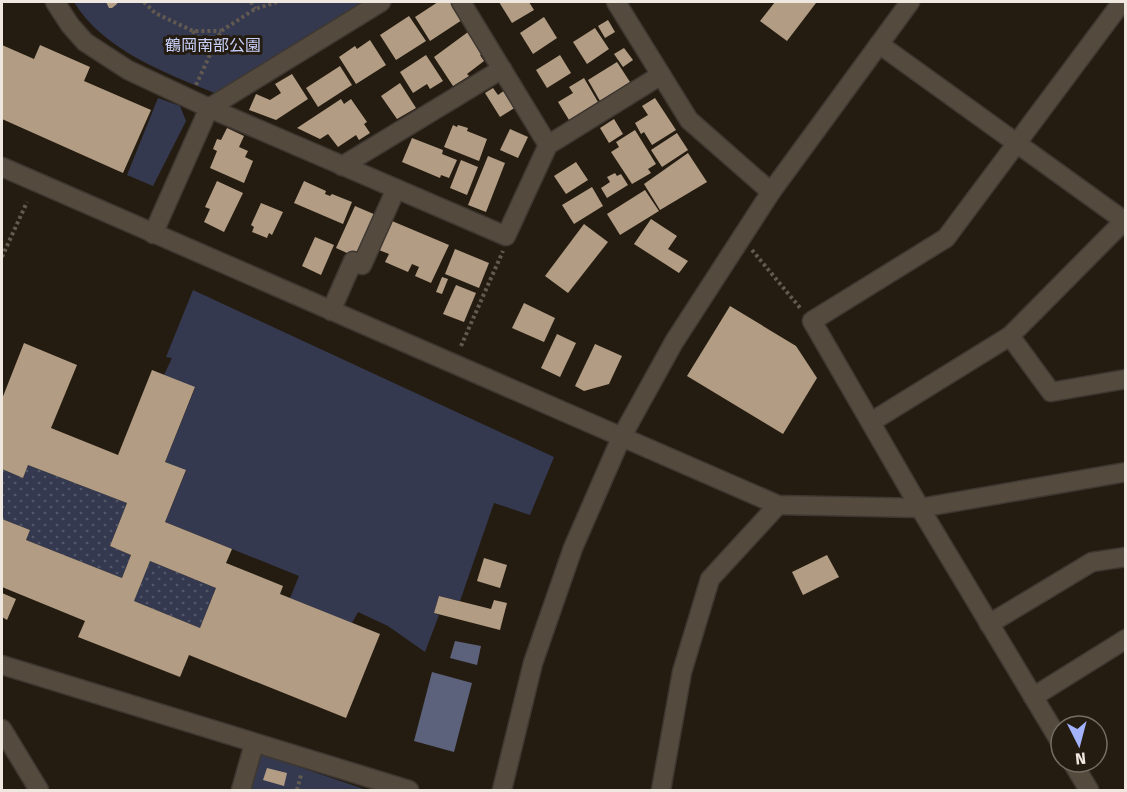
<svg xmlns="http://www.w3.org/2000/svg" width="1127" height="792" font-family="'Fira Sans','Noto Sans JP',sans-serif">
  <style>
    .grass { fill: url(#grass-dots) }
    .green { fill: #343950 }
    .water { fill: #5c627c }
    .building { fill: #b29d84; fill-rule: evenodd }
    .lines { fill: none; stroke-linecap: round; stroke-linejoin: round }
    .minor-casing { stroke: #3f3832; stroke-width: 21 }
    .path { stroke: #625a50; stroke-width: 4; stroke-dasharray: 3 3; stroke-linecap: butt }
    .minor { stroke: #544a3e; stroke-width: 18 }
    .labels { text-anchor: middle; stroke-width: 6; stroke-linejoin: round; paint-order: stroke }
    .park-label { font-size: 16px; fill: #c8d1fb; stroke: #251c11 }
  </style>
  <defs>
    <pattern id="grass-dots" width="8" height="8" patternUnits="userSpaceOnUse" patternTransform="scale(1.5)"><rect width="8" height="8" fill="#343950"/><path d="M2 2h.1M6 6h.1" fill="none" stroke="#525669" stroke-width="1.8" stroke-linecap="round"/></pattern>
  </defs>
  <rect width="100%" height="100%" fill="#251c11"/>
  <g class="grass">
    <polygon points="28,465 127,503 110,546 131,555 122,578 26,540 30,530 2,519 2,469 23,478"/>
    <polygon points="150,561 216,588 200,628 134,601"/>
  </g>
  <g class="green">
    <path d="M74,2H370L217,94C166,73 104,51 74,2Z"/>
    <polygon points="158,98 180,106 186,121 153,186 127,175"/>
    <polygon points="193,290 554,457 530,515 494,503 460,601 439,596 434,613 439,615 425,652 388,626 358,612 352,623 290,598 299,576 165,522 186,471 165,462 195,388 164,375 172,358 166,357"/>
    <polygon points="258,753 367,790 248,790"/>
  </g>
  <g class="water">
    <polygon points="455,641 481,646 477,665 450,658"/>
    <polygon points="432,672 472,683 454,752 414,741"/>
  </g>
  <g class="building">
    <polygon points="106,2 117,2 117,4 112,8 109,8"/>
    <polygon points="438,2 450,2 462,20 430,41 415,17"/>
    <polygon points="499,2 529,2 534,10 512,23"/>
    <polygon points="775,2 816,3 787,41 760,21"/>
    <polygon points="409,16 426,41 396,60 380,35"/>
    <polygon points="544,17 557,38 533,54 520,33"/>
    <polygon points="608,20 615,32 605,38 598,26"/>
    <polygon points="595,28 609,49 587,64 573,42"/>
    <polygon points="468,32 482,54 480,55 484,61 467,74 469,76 453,86 434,57"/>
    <polygon points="370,40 386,65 356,84 339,57 355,46 357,49"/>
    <polygon points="2,45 34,59 40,45 90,67 84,81 151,110 123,173 2,119"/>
    <polygon points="624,48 633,60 623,67 614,54"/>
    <polygon points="426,55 443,81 430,89 427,84 413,93 400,72"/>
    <polygon points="560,55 571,73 547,88 536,70"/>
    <polygon points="617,62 630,82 600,101 588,80"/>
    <polygon points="340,66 352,85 318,107 306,88"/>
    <polygon points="292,74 308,99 276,120 249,110 256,94 270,100 281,93 275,84"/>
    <polygon points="584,78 598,102 569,120 558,102 573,93 569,87"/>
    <polygon points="400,83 416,108 397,119 381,96"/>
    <polygon points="493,88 498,95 505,90 516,107 500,117 485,93"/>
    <polygon points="655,98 676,130 652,145 644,132 641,134 635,123 648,115 642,106"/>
    <polygon points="341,99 344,104 351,99 367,122 364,124 370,133 359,140 356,135 338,147 328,134 320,139 297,128"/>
    <polygon points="614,119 623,134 609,143 600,128"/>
    <polygon points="453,125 457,127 458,125 468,128 467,131 487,139 479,161 444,147"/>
    <polygon points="227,128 244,136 239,147 248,151 245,157 253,161 244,183 210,168 217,151 213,149 217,139 221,140"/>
    <polygon points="510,129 528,137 518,158 500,150"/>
    <polygon points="635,130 656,164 648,169 651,173 632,184 611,152 619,147 616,142"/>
    <polygon points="677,133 688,150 662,167 651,150"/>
    <polygon points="412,138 443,150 442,154 457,160 449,178 441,175 440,178 402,162"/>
    <polygon points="688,153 707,182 660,210 644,184"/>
    <polygon points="488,156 505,163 486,212 468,205"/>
    <polygon points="461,160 478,167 467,195 450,188"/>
    <polygon points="576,162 588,180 566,194 554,176"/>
    <polygon points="615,173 617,176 621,174 628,185 607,198 601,188 610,182 607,177"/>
    <polygon points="217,181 243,193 224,232 204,222 210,209 205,207"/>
    <polygon points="304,181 326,191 325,194 330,196 332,194 352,202 343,224 294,203"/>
    <polygon points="592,187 603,206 574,224 562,205"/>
    <polygon points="645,190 659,211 620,235 607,214"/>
    <polygon points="261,203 283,212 272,235 269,233 267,238 252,232 254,227 251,225"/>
    <polygon points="355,206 376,215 358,258 336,248"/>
    <polygon points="651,219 677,236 668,249 688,261 679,273 634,244"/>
    <polygon points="392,221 449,245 431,283 415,276 419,267 412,264 408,272 385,262 389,254 379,250"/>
    <polygon points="584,224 608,242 568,293 545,276"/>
    <polygon points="315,237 334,245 321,275 302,266"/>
    <polygon points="455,249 489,263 479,288 445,274"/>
    <polygon points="442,277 448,279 442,294 436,292"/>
    <polygon points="456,285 476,293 464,322 443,314"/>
    <polygon points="524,303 555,318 544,342 512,328"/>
    <polygon points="730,306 796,346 817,378 783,434 687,376"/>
    <polygon points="557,334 576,343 560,377 541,368"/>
    <path d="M24,343L77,365L51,428L118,455L152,370L195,387L165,462L186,470L165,522L232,549L226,563L283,586L280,594L380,634L346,718L189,655L180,677L78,637L85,621L2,587V519L30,530L26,540L122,578L131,555L110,546L127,503L28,465L23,478L2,469V399ZM150,561L216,588L200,628L134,601Z"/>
    <polygon points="595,344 622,356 609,384 584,391 575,386"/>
    <polygon points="827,555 839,577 803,595 792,572"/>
    <polygon points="484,558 507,565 500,588 477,581"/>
    <polygon points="2,593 16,599 7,620 2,617"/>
    <polygon points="439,596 491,609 494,600 507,603 500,630 434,613"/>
    <polygon points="267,768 287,773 284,786 263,780"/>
  </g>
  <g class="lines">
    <defs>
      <g id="minor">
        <polyline points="55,2 70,25 85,42 128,70 209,108 506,236 548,145 661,75"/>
        <polyline points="461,2 548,145"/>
        <polyline points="616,2 689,120 771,192"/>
        <polyline points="879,44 1126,222"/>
        <polyline points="342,166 502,69"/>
        <polyline points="2,167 778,505 920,508 1126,472"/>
        <polyline points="153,234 209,108 381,2"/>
        <polyline points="331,311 353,261 362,265 396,189"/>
        <polyline points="1010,336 1051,392 1126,379"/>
        <polyline points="871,422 1010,336 1126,219"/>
        <polyline points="989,624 1092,562 1126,557"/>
        <polyline points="2,665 409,790"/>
        <polyline points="1033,697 1126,639"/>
        <polyline points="2,729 39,790"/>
        <polyline points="1061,743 920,508 812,321 946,238 1122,2"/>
        <polyline points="1072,762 1089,790"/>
        <polyline points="241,790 254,744"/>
        <polyline points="502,790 533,663 573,548 621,438 674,342 771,192 910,2"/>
        <polyline points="661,790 682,672 710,579 778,505"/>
      </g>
    </defs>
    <use href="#minor" class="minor-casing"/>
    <g class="path">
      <polyline points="144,2 155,13 193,31 221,31"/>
      <polyline points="251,2 255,9"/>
      <polyline points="193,31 209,54"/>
      <polyline points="196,85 221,31 255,9 277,2"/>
      <polyline points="752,250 801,309"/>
      <polyline points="2,257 27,202"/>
      <polyline points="461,346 503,251"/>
      <polyline points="297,790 301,775"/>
    </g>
    <use href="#minor" class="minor"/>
  </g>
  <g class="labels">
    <g class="park-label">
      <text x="213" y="51">鶴岡南部公園</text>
    </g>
  </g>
  <rect width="1127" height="792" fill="none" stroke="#eee8e1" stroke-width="6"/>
  <g transform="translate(1079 744) rotate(174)"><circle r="28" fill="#251c11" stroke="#756e64" stroke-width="1.5"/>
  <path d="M0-4.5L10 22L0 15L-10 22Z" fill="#a3b2fd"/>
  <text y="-9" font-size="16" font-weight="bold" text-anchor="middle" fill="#eee8e1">N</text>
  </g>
</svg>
